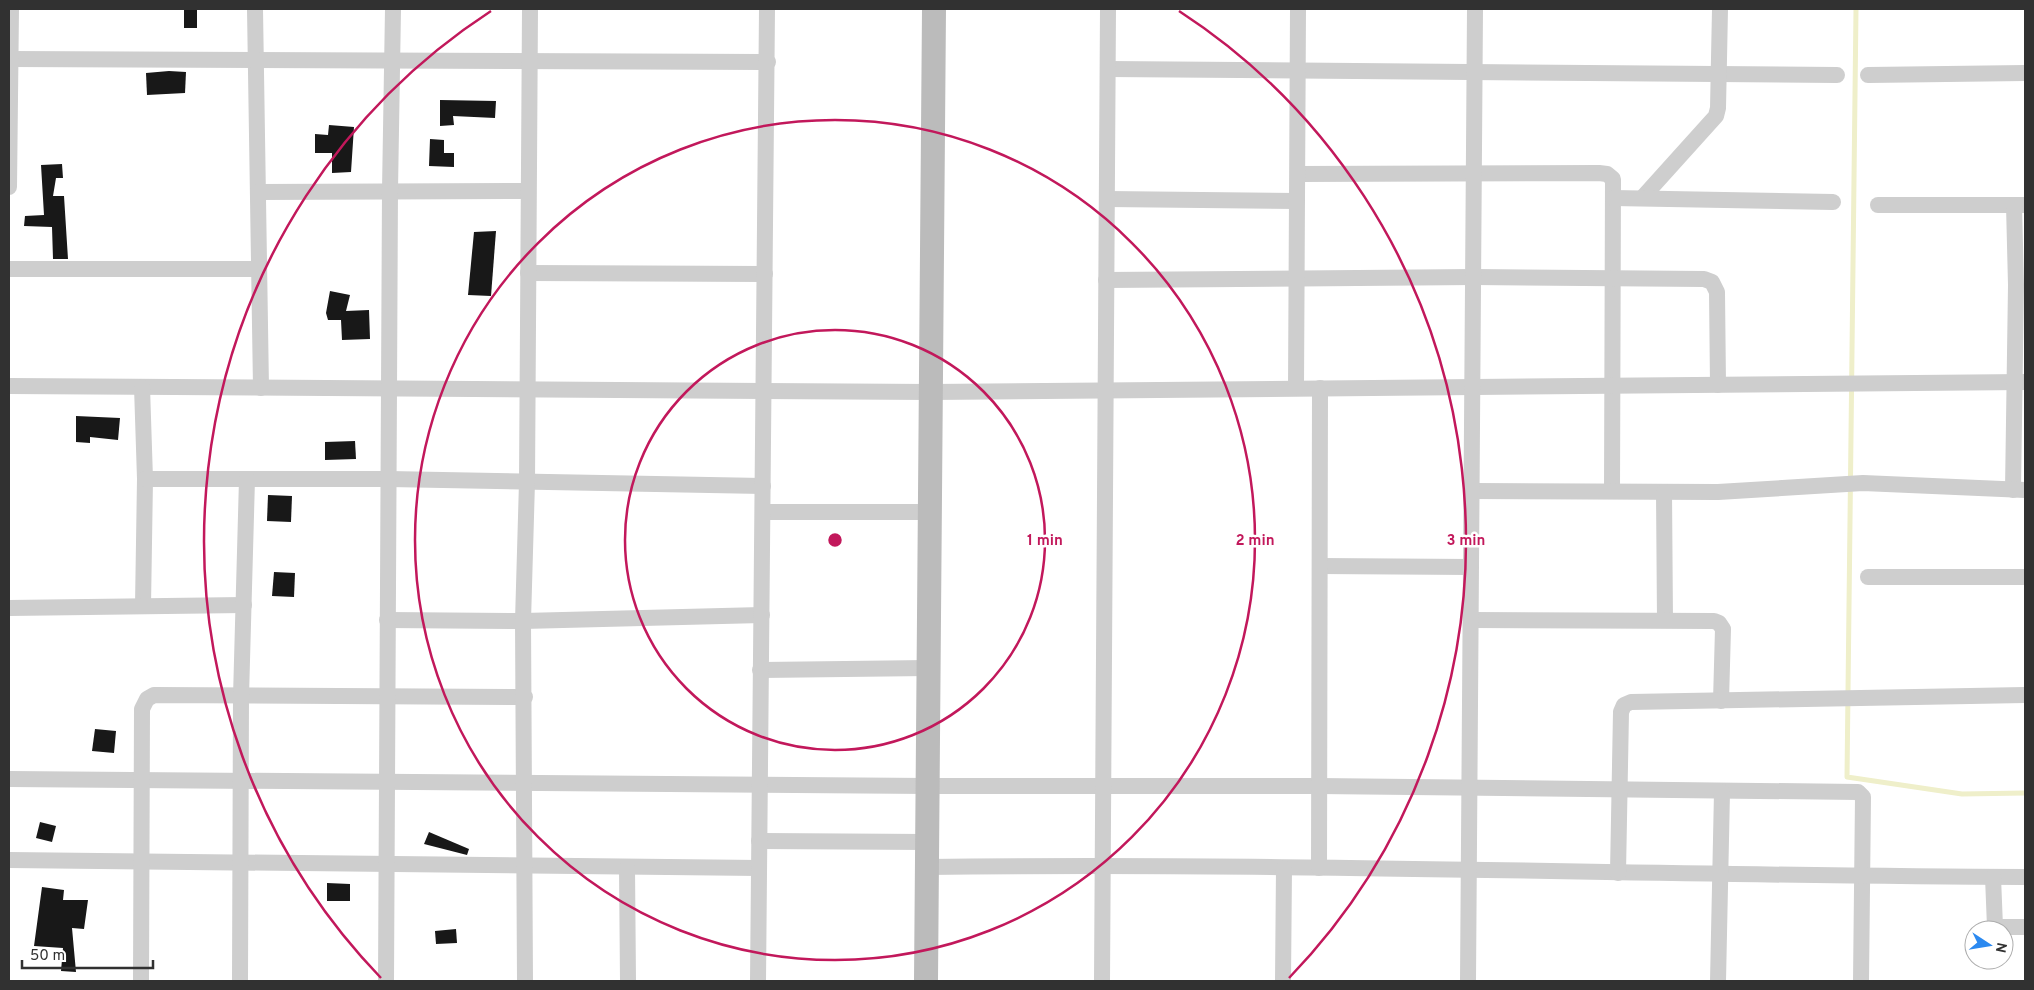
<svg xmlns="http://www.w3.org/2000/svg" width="2034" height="990" font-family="Overpass,sans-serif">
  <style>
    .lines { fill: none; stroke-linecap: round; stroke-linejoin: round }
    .stream { stroke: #efefca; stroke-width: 5 }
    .building { fill: #181818 }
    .street { stroke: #cecece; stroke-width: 16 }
    .secondary { stroke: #bbb; stroke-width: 24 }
    .ring { fill: none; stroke: #c2185b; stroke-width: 2.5 }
    .centre { fill: #c2185b; stroke: #fff; stroke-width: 2.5 }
    .ring-label { font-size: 15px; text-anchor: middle; font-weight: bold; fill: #c2185b; stroke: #fff; stroke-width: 5; stroke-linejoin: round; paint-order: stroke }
  </style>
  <rect width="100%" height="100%" fill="#fff"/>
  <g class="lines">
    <polyline class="stream" points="1856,9 1847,777 1962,794 2025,793"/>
  </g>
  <g class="building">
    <rect x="184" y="9" width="13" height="19"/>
    <polygon points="169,71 186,72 185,93 147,95 146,73"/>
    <polygon points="440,100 496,101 495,118 453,116 454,125 440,126"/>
    <polygon points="329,125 354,127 351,172 332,173 332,153 315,153 315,134 328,135"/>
    <polygon points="430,139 444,140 444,153 454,153 454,167 429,166"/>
    <polygon points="62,164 63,178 56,178 53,196 64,196 68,259 53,259 52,227 24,226 25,216 44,215 41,165"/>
    <polygon points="496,231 491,296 468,295 474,232"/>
    <polygon points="330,291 350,295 346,311 369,310 370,339 342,340 341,320 328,320 326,313"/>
    <polygon points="76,416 120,418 118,440 90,437 90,443 76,442"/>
    <polygon points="355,441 356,459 325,460 325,442"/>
    <polygon points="268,495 292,496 291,522 267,521"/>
    <polygon points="274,572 295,573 294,597 272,596"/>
    <polygon points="95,729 116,731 114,753 92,751"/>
    <polygon points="40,822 56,826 52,842 36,838"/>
    <polygon points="429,832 469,849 467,855 424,844"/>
    <polygon points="327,883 350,884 350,901 327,901"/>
    <polygon points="42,887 64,890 63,900 88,900 84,929 72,928 76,972 61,971 63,948 34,946"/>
    <polygon points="456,929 457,943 436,944 435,931"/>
  </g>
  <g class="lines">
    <g class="street">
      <polyline points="255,9 261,388"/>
      <polyline points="9,59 768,62"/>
      <polyline points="1108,69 1837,75"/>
      <polyline points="1868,75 2025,73"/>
      <polyline points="1298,174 1599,173 1607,174 1613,179 1612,491"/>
      <polyline points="9,187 11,9"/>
      <polyline points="258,192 528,191"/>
      <polyline points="1643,197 1716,116 1718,108 1720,9"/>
      <polyline points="1613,198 1833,202"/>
      <polyline points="1107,199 1297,201"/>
      <polyline points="1878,205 2025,205"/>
      <polyline points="9,269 259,269"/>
      <polyline points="528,273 765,274"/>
      <polyline points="1106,280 1474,277 1704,279 1712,282 1717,292 1718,385"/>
      <polyline points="9,386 931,392 2025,382"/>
      <polyline points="142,387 145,479 143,606"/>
      <polyline points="1296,388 1298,9"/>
      <polyline points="145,479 389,479 763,486"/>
      <polyline points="2013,490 2016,285 2014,205"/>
      <polyline points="1472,491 1718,492 1863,483 2025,490"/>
      <polyline points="1664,492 1665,620"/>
      <polyline points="763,512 931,512"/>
      <polyline points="1320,566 1471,567"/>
      <polyline points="1868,577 2025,577"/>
      <polyline points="9,608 244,605"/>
      <polyline points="387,620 523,621 762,615"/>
      <polyline points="1471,620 1714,621 1719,623 1723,629 1721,701"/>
      <polyline points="760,670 928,668"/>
      <polyline points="9,779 928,786 1319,786 1858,792 1863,797 1861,981"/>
      <polyline points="759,841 927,842"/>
      <polyline points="9,860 759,868"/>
      <path d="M927,867C1293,862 1659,876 2025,877"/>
      <polyline points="627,868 628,981"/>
      <polyline points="1319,868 1320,388"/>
      <polyline points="1618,873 1621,712 1624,705 1631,702 2025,695"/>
      <polyline points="1993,877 1995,927 2025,927"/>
      <polyline points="141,981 142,709 147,699 154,695 525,697"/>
      <polyline points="240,981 241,697 247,479"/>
      <polyline points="386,981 390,190 393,9"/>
      <polyline points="525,981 523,621 527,482 530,9"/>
      <polyline points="758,981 767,9"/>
      <polyline points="1102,981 1108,9"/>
      <polyline points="1283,981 1284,868"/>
      <polyline points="1468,981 1475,9"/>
      <polyline points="1718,981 1722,792"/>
    </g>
    <polyline class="secondary" points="926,981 934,9"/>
  </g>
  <g class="ring">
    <circle cx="835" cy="540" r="210"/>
    <circle cx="835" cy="540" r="420"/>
    <path d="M381 978A631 631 0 0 1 491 11M1179 11A631 631 0 0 1 1289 978"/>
  </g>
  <circle cx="835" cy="540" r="8" class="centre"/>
  <g class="ring-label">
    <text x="1045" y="545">1 min</text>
    <text x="1255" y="545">2 min</text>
    <text x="1466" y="545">3 min</text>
  </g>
  <rect width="2034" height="990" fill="none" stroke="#313131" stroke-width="20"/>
  <g transform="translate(1989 945) rotate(102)"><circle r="24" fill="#ffffff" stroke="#adadad"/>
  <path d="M0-4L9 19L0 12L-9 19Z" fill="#2b89f0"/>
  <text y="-8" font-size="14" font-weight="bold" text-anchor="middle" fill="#313131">N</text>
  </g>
  <path d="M22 960v8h131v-8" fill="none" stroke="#313131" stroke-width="2.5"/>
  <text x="30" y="960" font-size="15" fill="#313131" stroke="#ffffff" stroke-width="4" paint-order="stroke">50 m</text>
</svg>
